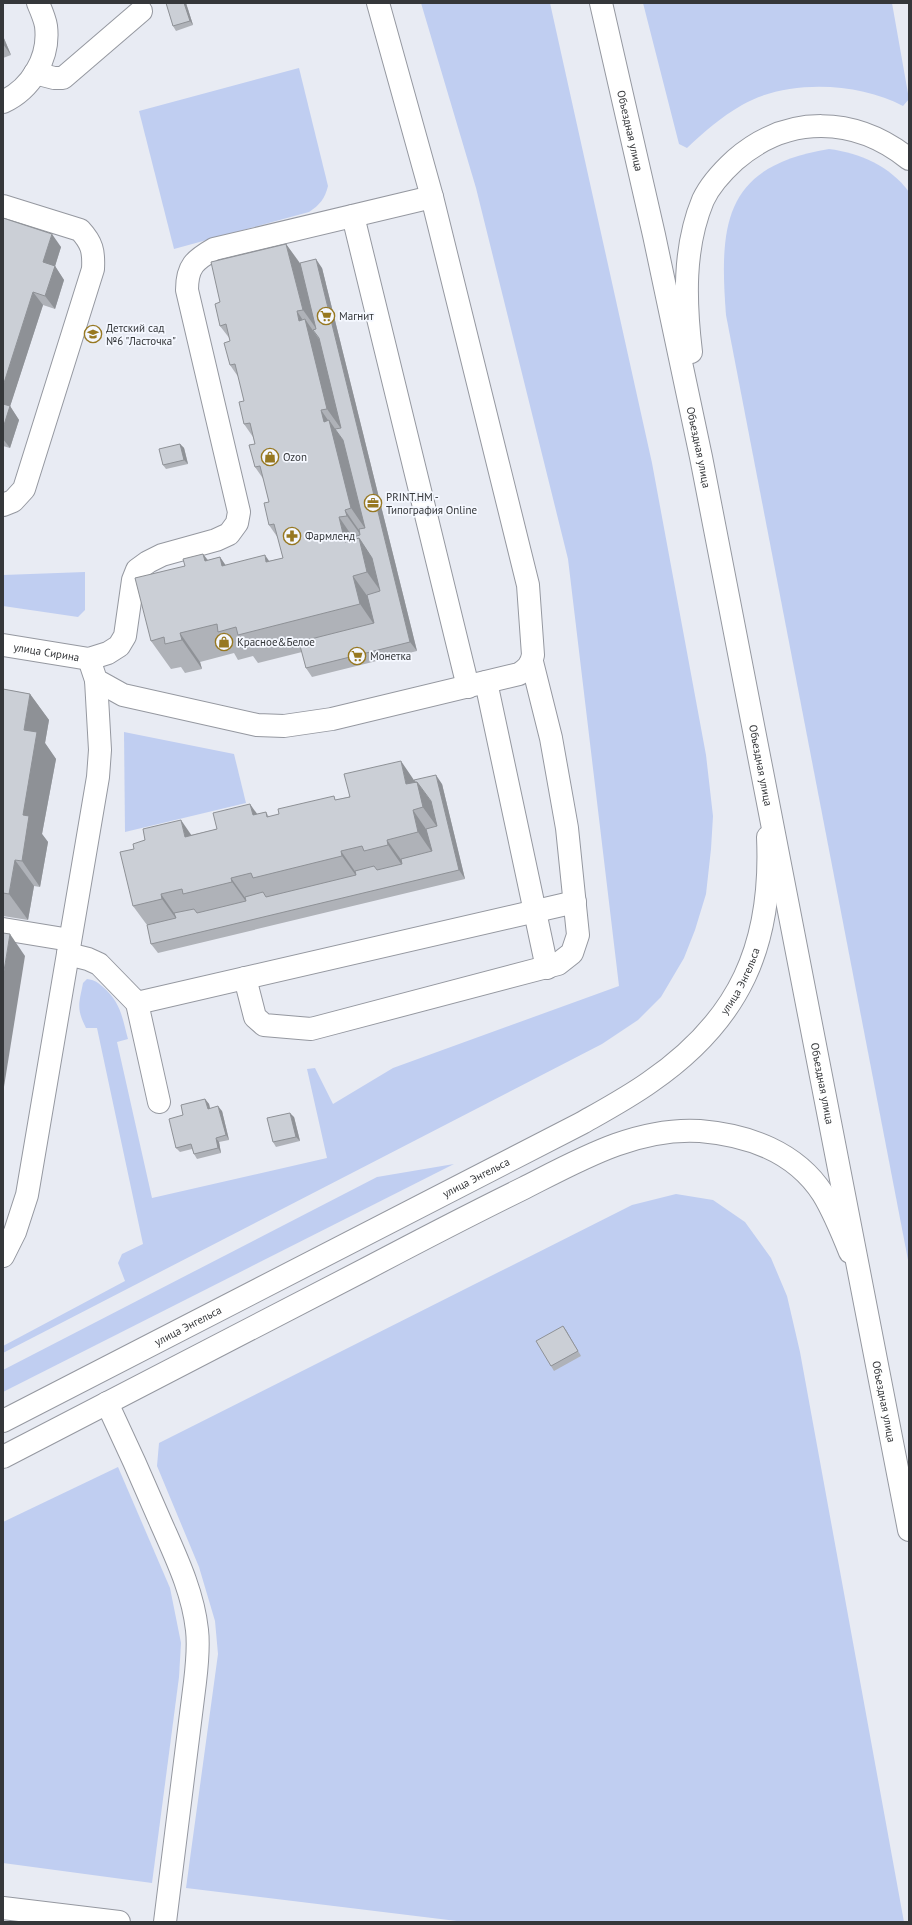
<svg xmlns="http://www.w3.org/2000/svg" width="912" height="1925" font-family="'PT Sans',sans-serif">
  <style>
    .green { fill: #c0cef1 }
    .lines { fill: none; stroke-linecap: round; stroke-linejoin: round }
    .minor-casing { stroke: #9598a0; stroke-width: 24 }
    .major-casing { stroke: #9598a0; stroke-width: 24 }
    .highway-casing { stroke: #9598a0; stroke-width: 24 }
    .minor { stroke: #fff; stroke-width: 22 }
    .major { stroke: #fff; stroke-width: 22 }
    .highway { stroke: #fff; stroke-width: 22 }
    .wall { fill: #afb2b8 }
    .shaded-wall { fill: #8e9196 }
    .building { fill: #cbcfd6; stroke: #8e9196 }
    .labels { text-anchor: middle; stroke-width: 3.5; stroke-linejoin: round; paint-order: stroke }
    .street-label { font-size: 11px; fill: #35373a; stroke: #f5f8ff }
    .poi-label { font-size: 11px; fill: #35373a; stroke: #f5f8ff; text-anchor: start }
  </style>
  <rect width="100%" height="100%" fill="#e8ebf3"/>
  <g class="green">
    <path d="M421,3H550L652,463L706,755L713,816L711,849L706,894L695,930L684,958L661,997L638,1020L602,1044L3,1353V1346L125,1281L118,1263L122,1254L143,1244L97,1028H86C76,1008 79,1004 83,983L87,979C95,980 97,982 103,987C121,1003 122,1017 128,1039L117,1042L152,1198L327,1158L307,1069L315,1068L333,1104L393,1068L619,986L568,559L476,188Z"/>
    <path d="M643,3H892L909,99L903,106C858,82 787,79 742,105C721,117 704,132 687,148L679,144Z"/>
    <path d="M299,68L328,186C325,198 320,205 309,212L174,249L139,111Z"/>
    <path d="M829,149C860,153 890,166 909,192V1265L726,315C719,223 724,166 829,149Z"/>
    <polygon points="85,572 85,610 78,617 3,606 3,575"/>
    <polygon points="124,732 234,754 246,803 125,832"/>
    <polygon points="454,1164 3,1392 3,1370 377,1177"/>
    <polygon points="676,1194 713,1200 745,1222 771,1258 787,1296 800,1352 904,1922 465,1922 186,1888 218,1654 215,1621 199,1567 157,1466 159,1443 632,1205"/>
    <polygon points="118,1467 170,1588 181,1643 179,1677 152,1883 3,1863 3,1522"/>
  </g>
  <g class="lines">
    <defs>
      <g id="minor">
        <polyline points="35,73 54,78 63,78 141,11"/>
        <path d="M3,102C31,89 50,58 46,26C45,19 41,10 38,3"/>
        <path d="M3,206L80,230C92,243 94,251 93,269L24,489L13,501L3,505"/>
        <polyline points="353,216 468,687"/>
        <path id="s1" d="M3,645L89,659L108,653L119,646L125,636L133,580L137,570L148,562L162,555L216,540L229,534L237,523L239,512L187,290C187,266 195,260 214,249L432,197"/>
        <path d="M89,659L96,680L123,695L257,725L284,726L332,719L519,674C527,669 531,665 533,655L528,585L432,197L378,3"/>
        <polyline points="486,682 547,968"/>
        <polyline points="3,929 70,940"/>
        <polyline points="68,954 88,959 99,964 137,1003 575,902"/>
        <polyline points="245,978 255,1017 264,1025 311,1029 558,964 572,953 578,935 567,828 551,738 532,662"/>
        <polyline points="137,1003 159,1102"/>
        <polyline points="3,1256 15,1232 27,1195 98,777 100,750 96,680"/>
        <path d="M107,1403C126,1443 144,1483 161,1523C176,1557 193,1592 197,1630C199,1647 197,1665 195,1682L165,1922"/>
        <polyline points="3,1908 119,1922"/>
      </g>
      <g id="major">
        <path id="s2" d="M3,1421L582,1123C605,1110 629,1097 650,1082C740,1020 773,945 768,837"/>
        <path d="M3,1457C124,1394 245,1331 366,1269C419,1241 471,1214 524,1188C579,1160 636,1127 700,1131C748,1135 796,1152 823,1194C834,1212 842,1232 850,1252"/>
      </g>
      <g id="highway">
        <path id="s3" d="M601,3L654,235L701,457L909,1530"/>
        <path d="M691,352C685,302 683,248 703,200C710,185 723,171 735,160C788,114 855,116 909,159"/>
      </g>
    </defs>
    <use href="#minor" class="minor-casing"/>
    <use href="#major" class="major-casing"/>
    <use href="#highway" class="highway-casing"/>
    <use href="#minor" class="minor"/>
    <use href="#major" class="major"/>
    <use href="#highway" class="highway"/>
  </g>
  <g class="wall">
    <polygon points="166,3 186,3 193,25 176,31 173,26"/>
    <polygon points="3,36 11,55 3,58"/>
    <polygon points="3,218 61,247 55,266 64,280 55,309 43,305 10,406 19,420 10,448 3,446"/>
    <polygon points="286,244 300,263 322,268 417,651 312,677 306,668 302,652 258,663 253,656 238,660 234,653 200,662 202,669 185,673 181,667 171,669 151,641 185,566 203,554 208,560 220,557 225,565 269,561 283,558 278,538 269,525 269,502 264,480 255,467 255,444 253,437 244,424 244,401 239,378 230,365 230,339 220,326 220,302"/>
    <polygon points="180,444 184,448 188,464 166,469 163,465"/>
    <polygon points="3,689 30,694 49,720 45,743 56,759 42,834 48,842 40,887 34,886 28,920 3,916"/>
    <polygon points="414,780 442,784 465,879 158,953 151,944 147,925 133,906 134,849 145,840 191,835 217,829 257,814 266,812 269,817"/>
    <polygon points="205,1099 209,1104 210,1108 222,1111 229,1140 219,1142 221,1153 197,1159 194,1154 192,1149 180,1152 176,1148 183,1115"/>
    <polygon points="294,1117 300,1141 276,1147 273,1142"/>
    <polygon points="563,1326 581,1356 554,1371 551,1366"/>
  </g>
  <g class="shaded-wall">
    <polygon points="184,3 186,3 193,25 190,21"/>
    <polygon points="3,36 11,55 3,44"/>
    <polygon points="52,234 61,247 52,276 43,262"/>
    <polygon points="286,244 306,272 323,338 303,310"/>
    <polygon points="316,259 322,268 417,651 410,642"/>
    <polygon points="55,266 64,280 55,309 45,296"/>
    <polygon points="33,292 43,305 7,416 3,410 3,386"/>
    <polygon points="297,311 306,325 305,319 325,348 347,437 327,409 299,321"/>
    <polygon points="10,406 19,420 10,448 3,439 3,428"/>
    <polygon points="321,410 330,423 329,420 349,449 371,537 351,508 324,422"/>
    <polygon points="180,444 184,448 188,464 184,460"/>
    <polygon points="345,510 365,539 367,544 347,516"/>
    <polygon points="339,517 359,546 345,542"/>
    <polygon points="359,538 379,567 387,600 367,572"/>
    <polygon points="203,554 223,582 205,561"/>
    <polygon points="265,555 285,584 266,562"/>
    <polygon points="220,557 240,586 222,566"/>
    <polygon points="353,576 373,604 380,633 360,604"/>
    <polygon points="180,633 200,662 202,669 182,640"/>
    <polygon points="30,694 49,720 45,743 56,759 42,834 48,842 40,887 22,861 24,730"/>
    <polygon points="401,761 418,786 417,782 437,810 443,835 406,784"/>
    <polygon points="436,775 442,784 465,879 459,870"/>
    <polygon points="250,804 270,832 253,815"/>
    <polygon points="413,810 432,838 438,861 418,832"/>
    <polygon points="181,820 201,849 185,837"/>
    <polygon points="387,840 407,868 408,874 388,845"/>
    <polygon points="341,851 361,880 362,884 342,856"/>
    <polygon points="15,860 34,886 28,920 9,894"/>
    <polygon points="231,878 251,906 252,910 232,882"/>
    <polygon points="161,894 181,923 182,927 162,899"/>
    <polygon points="10,934 25,956 3,1093 3,977"/>
    <polygon points="205,1099 209,1104 211,1113 208,1109"/>
    <polygon points="218,1106 222,1111 229,1140 226,1135"/>
    <polygon points="290,1113 294,1117 300,1141 296,1137"/>
    <polygon points="216,1138 219,1142 221,1153 218,1148"/>
    <polygon points="563,1326 566,1330 581,1356"/>
  </g>
  <g class="building">
    <polygon points="166,3 184,3 190,21 173,26"/>
    <polygon points="3,218 52,234 43,262 55,266 45,296 33,292 3,386"/>
    <polygon points="286,244 303,310 297,311 299,321 305,319 327,409 321,410 324,422 329,420 351,508 345,510 347,516 339,517 345,542 359,538 367,572 353,576 360,604 238,635 236,627 218,632 217,624 180,633 182,640 165,644 164,637 151,641 135,578 185,566 183,559 203,554 205,561 220,557 222,566 265,555 266,562 283,558 274,524 269,525 264,503 269,502 260,466 255,467 249,445 255,444 250,423 244,424 239,402 244,401 235,364 230,365 224,343 230,341 226,324 220,326 215,304 220,302 211,262"/>
    <polygon points="316,259 410,642 306,668 299,642 374,623 367,595 380,591 372,558 359,538 353,540 353,537 360,535 359,529 365,528 343,440 335,429 341,428 319,338 313,330 316,329 300,263"/>
    <polygon points="3,404 10,406 3,428"/>
    <polygon points="180,444 184,460 163,465 159,449"/>
    <polygon points="3,689 30,694 24,730 37,732 23,815 29,816 22,861 15,860 9,894 3,893"/>
    <polygon points="401,761 406,784 417,782 423,807 413,810 418,832 387,840 388,845 364,851 362,846 341,851 342,856 253,878 251,873 231,878 232,882 183,894 182,889 161,894 162,899 133,906 120,852 134,849 133,844 145,840 143,829 181,820 185,837 217,829 213,813 250,804 253,815 266,812 267,817 279,814 278,809 334,796 335,800 350,797 344,774"/>
    <polygon points="436,775 459,870 151,944 147,925 176,918 174,913 194,909 197,913 246,901 245,897 263,892 266,897 356,875 355,871 374,866 377,870 402,864 401,859 432,851 426,829 437,826 431,801 417,782 415,782 414,780"/>
    <polygon points="3,933 10,934 3,977"/>
    <polygon points="205,1099 208,1109 218,1106 226,1135 216,1138 218,1148 194,1154 191,1144 176,1148 169,1119 183,1115 181,1105"/>
    <polygon points="290,1113 296,1137 273,1142 267,1118"/>
    <polygon points="563,1326 578,1351 551,1366 536,1341"/>
  </g>
  <defs>
    <symbol id="supermarket-ring" viewBox="-11 -11 22 22"><circle r="9.5" fill="#f5f8ff" stroke="#977821" stroke-width="1.5"/><path d="M-6-5.5h2.5l.6 2H6L4.5 2H-2.5L-4.4-4H-6ZM-1.5 3.2a1.3 1.3 0 1 0 .1 0ZM3 3.2a1.3 1.3 0 1 0 .1 0Z" fill="#977821"/></symbol>
    <symbol id="school-ring" viewBox="-11 -11 22 22"><circle r="9.5" fill="#f5f8ff" stroke="#977821" stroke-width="1.5"/><path d="M0-5L7-2L0 1L-7-2ZM-4 1L0 2.5L4 1V4Q0 6-4 4Z" fill="#977821"/></symbol>
    <symbol id="shop-ring" viewBox="-11 -11 22 22"><circle r="9.5" fill="#f5f8ff" stroke="#977821" stroke-width="1.5"/><path d="M-5-2.5h2.3a2.7 3.5 0 0 1 5.4 0H5L5.5 6h-11ZM-1.5-2.5h3a1.5 2.3 0 0 0-3 0Z" fill="#977821"/></symbol>
    <symbol id="office-ring" viewBox="-11 -11 22 22"><circle r="9.5" fill="#f5f8ff" stroke="#977821" stroke-width="1.5"/><path d="M-6-3h4V-5.5h4V-3h4V5H-6ZM-1-4.5V-3h2v-1.5ZM-6 0V1H6V0Z" fill="#977821"/></symbol>
    <symbol id="pharmacy-ring" viewBox="-11 -11 22 22"><circle r="9.5" fill="#f5f8ff" stroke="#977821" stroke-width="1.5"/><path d="M-2-6h4v4h4v4h-4v4h-4v-4h-4v-4h4Z" fill="#977821"/></symbol>
  </defs>
  <g fill-rule="evenodd">
    <use href="#supermarket-ring" x="316" y="306" width="20" height="20"/>
    <use href="#school-ring" x="83" y="324" width="20" height="20"/>
    <use href="#shop-ring" x="260" y="447" width="20" height="20"/>
    <use href="#office-ring" x="363" y="493" width="20" height="20"/>
    <use href="#pharmacy-ring" x="282" y="526" width="20" height="20"/>
    <use href="#shop-ring" x="214" y="632" width="20" height="20"/>
    <use href="#supermarket-ring" x="347" y="646" width="20" height="20"/>
  </g>
  <g class="labels">
    <g class="street-label">
      <text dy="4" stroke="none"><textPath href="#s3" startOffset="131">Объездная улица</textPath></text>
      <text dy="4" stroke="none"><textPath href="#s3" startOffset="455">Объездная улица</textPath></text>
      <text dy="4" stroke="none"><textPath href="#s1" startOffset="44">улица Сирина</textPath></text>
      <text dy="4" stroke="none"><textPath href="#s3" startOffset="779">Объездная улица</textPath></text>
      <text dy="4" stroke="none"><textPath href="#s2" startOffset="868">улица Энгельса</textPath></text>
      <text dy="4" stroke="none"><textPath href="#s3" startOffset="1103">Объездная улица</textPath></text>
      <text dy="4" stroke="none"><textPath href="#s2" startOffset="532">улица Энгельса</textPath></text>
      <text dy="4" stroke="none"><textPath href="#s2" startOffset="208">улица Энгельса</textPath></text>
      <text dy="4" stroke="none"><textPath href="#s3" startOffset="1427">Объездная улица</textPath></text>
    </g>
    <g class="poi-label">
      <text x="339" y="320">Магнит</text>
      <text x="106" y="332">Детский сад<tspan x="106" dy="13">№6 "Ласточка"</tspan></text>
      <text x="283" y="461">Ozon</text>
      <text x="386" y="501">PRINT.HM -<tspan x="386" dy="13">Типография Online</tspan></text>
      <text x="305" y="540">Фармленд</text>
      <text x="237" y="646">Красное&amp;Белое</text>
      <text x="370" y="660">Монетка</text>
    </g>
  </g>
  <rect width="912" height="1925" fill="none" stroke="#35373a" stroke-width="8"/>
</svg>
